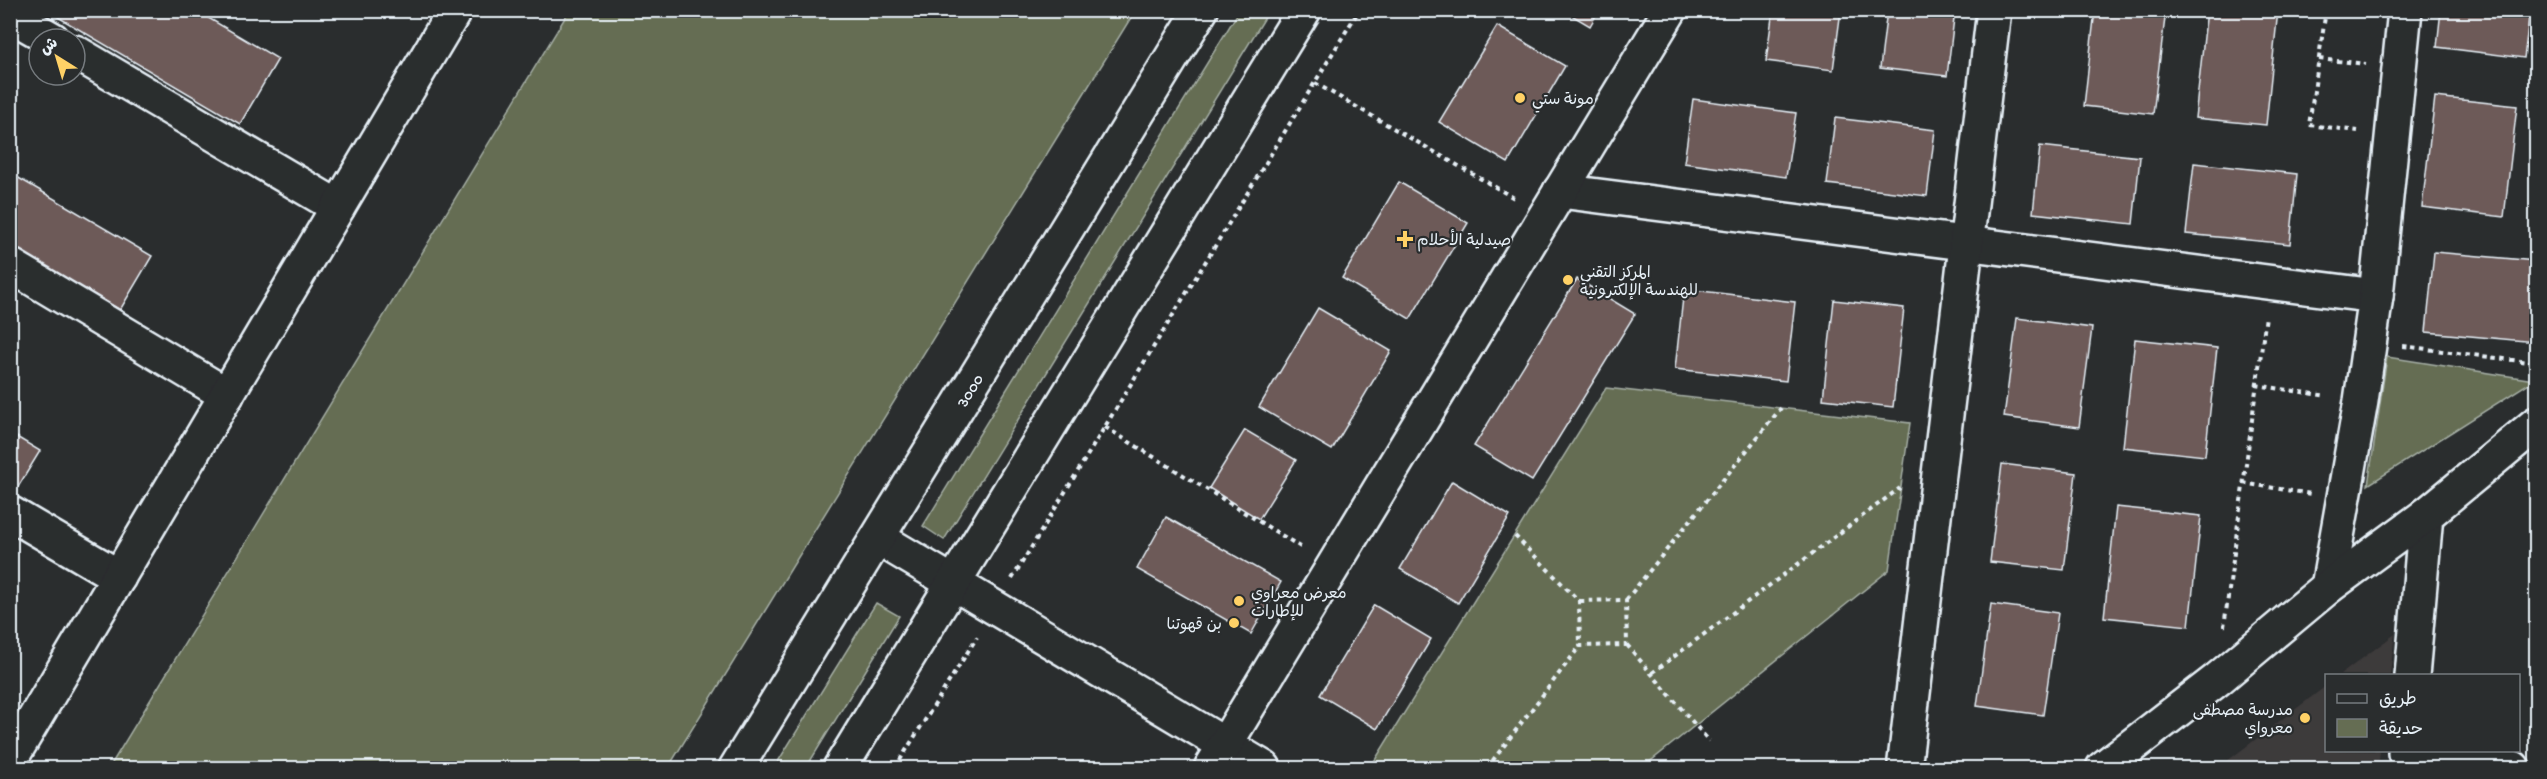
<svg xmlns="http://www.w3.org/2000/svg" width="2547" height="779" font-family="'Gochi Hand','Playpen Sans Arabic',sans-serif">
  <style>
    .built { fill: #3e3a3b }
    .green { fill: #656d53; stroke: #a6afa6; stroke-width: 1.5 }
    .building { fill: #6d5a59; stroke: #e8f1f8; stroke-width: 1.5 }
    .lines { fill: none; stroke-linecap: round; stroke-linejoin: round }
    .minor-casing { stroke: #e8f1f8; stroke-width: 38 }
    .path { stroke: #e8f1f8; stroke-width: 4; stroke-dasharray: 4.5 4.5; stroke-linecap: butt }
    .minor { stroke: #2a2d2e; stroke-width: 33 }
    .poi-dot { fill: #ffd166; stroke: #2a2d2e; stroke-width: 2 }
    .labels { text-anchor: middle; stroke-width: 4.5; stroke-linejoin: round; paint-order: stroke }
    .poi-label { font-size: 16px; fill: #e8f1f8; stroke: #2a2d2e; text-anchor: start }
    .street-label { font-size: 16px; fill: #e8f1f8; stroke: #2a2d2e }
  </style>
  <rect width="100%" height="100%" fill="#2a2d2e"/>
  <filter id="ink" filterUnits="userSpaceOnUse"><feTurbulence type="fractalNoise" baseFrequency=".0167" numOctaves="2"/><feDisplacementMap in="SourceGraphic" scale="12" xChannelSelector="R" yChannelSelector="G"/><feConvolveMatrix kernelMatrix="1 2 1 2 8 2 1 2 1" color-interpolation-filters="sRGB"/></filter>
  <g filter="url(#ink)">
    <g class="built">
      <polygon points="2395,634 2390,675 2340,675"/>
      <polygon points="2326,686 2326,750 2380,751 2378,768 2218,768"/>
    </g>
    <g class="green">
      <polygon points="569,11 1135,11 668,768 109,768"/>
      <polygon points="1239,11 1269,11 944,540 923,526"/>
      <polygon points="2387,357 2534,380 2368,485"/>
      <polygon points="1606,388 1910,423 1889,570 1642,768 1370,768"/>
      <polygon points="876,603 899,616 806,768 774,768"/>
    </g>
    <g class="building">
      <polygon points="46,10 195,10 278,59 240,124"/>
      <polygon points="1563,10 1599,10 1590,26"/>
      <polygon points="1773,10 1841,10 1833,70 1766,61"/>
      <polygon points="1887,10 1955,10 1947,76 1880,68"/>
      <polygon points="2095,10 2166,10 2153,114 2084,106"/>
      <polygon points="2207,10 2278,10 2266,125 2195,118"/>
      <polygon points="2441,10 2530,10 2524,58 2437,47"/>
      <polygon points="1497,26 1565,66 1508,163 1439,122"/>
      <polygon points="2435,97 2517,106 2504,217 2422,207"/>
      <polygon points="1693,99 1796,113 1786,177 1684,163"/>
      <polygon points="1835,118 1935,130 1927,196 1827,184"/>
      <polygon points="2040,146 2140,157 2133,224 2033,213"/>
      <polygon points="2194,163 2297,174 2290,244 2186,234"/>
      <polygon points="10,173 152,256 120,310 10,246"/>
      <polygon points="1399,182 1468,223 1410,319 1342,278"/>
      <polygon points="2434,252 2536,261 2536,342 2426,332"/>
      <polygon points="1577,279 1635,314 1532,481 1474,446"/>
      <polygon points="1684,289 1795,302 1786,381 1675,369"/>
      <polygon points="1834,300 1904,308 1893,407 1823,399"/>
      <polygon points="1318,308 1391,351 1332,450 1259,407"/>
      <polygon points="2017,318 2092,328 2079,427 2004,417"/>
      <polygon points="2135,339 2217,348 2205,456 2123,447"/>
      <polygon points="1245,430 1296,460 1259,519 1209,488"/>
      <polygon points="10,433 40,451 10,500"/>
      <polygon points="2002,464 2076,473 2064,570 1990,562"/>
      <polygon points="1452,481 1510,516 1458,603 1400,569"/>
      <polygon points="2116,507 2201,516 2189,626 2104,617"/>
      <polygon points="1166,517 1281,582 1251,634 1137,569"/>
      <polygon points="1991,604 2058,613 2043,715 1977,706"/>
      <polygon points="1374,605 1431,639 1377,729 1320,695"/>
    </g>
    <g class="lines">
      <defs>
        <g id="minor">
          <polyline points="10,15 52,39"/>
          <polyline points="75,52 338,207"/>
          <polyline points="1560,191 2376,296"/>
          <polyline points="10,265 227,395"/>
          <polyline points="10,513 119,577"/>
          <polyline points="878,538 1264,768"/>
          <polyline points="2328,587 2361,401 2376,296 2405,10"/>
          <polyline points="2412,676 2426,515"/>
          <polyline points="2405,753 2513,768"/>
          <polyline points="10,760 455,10"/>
          <polyline points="736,768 1201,10"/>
          <polyline points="840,768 1304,10"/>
          <polyline points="1211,768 1670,10"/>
          <polyline points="1907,768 1905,761 1994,10"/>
          <polyline points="2103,768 2218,679 2328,587 2426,515 2536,424"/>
        </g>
      </defs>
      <use href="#minor" class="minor-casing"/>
      <g class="path">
        <polyline points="2326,10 2309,125 2358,131"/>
        <polyline points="2319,59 2366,64"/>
        <polyline points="1315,83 1514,198"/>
        <polyline points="2403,346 2536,363"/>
        <polyline points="2256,385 2327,396"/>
        <polyline points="1105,427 1304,549"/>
        <polyline points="2243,483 2311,494"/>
        <polyline points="1515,536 1579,601 1580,646 1627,645 1626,600 1579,601"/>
        <polyline points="1012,579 1359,10"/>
        <polyline points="1626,600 1781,408"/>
        <polyline points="2224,627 2266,316"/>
        <polyline points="1627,645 1709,741"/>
        <polyline points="1652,673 1900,488"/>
        <polyline points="895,768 977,637"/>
        <polyline points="1487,768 1580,646"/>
      </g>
      <use href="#minor" class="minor"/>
    </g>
  </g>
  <g class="poi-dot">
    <circle cx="1520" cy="98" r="6"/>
    <path d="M1402 230h6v6h6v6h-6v6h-6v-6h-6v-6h6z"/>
    <circle cx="1568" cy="280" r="6"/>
    <circle cx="1239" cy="601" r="6"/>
    <circle cx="1234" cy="623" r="6"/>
    <circle cx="2305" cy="718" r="6"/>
  </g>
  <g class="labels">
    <g class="poi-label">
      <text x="1532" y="104">مونة ستي</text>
      <text x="1417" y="245">صيدلية الأحلام</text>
      <text x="1580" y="277">المركز التقني<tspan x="1580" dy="18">للهندسة الإلكترونية</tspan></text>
      <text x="1251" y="598">معرض معراوي<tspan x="1251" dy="18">للإطارات</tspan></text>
      <text x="1222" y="629" text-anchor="end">بن قهوتنا</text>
      <text x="2293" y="715" text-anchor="end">مدرسة مصطفى<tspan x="2293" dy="18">معرواي</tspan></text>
    </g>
    <g class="street-label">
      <text transform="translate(969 390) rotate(-58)" y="6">3000</text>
    </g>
  </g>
  <rect width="2547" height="779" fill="none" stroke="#2a2d2e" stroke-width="36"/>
  <rect x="18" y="18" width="2511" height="743" fill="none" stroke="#e8f1f8" stroke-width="2" filter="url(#ink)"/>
  <rect x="2325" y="674" width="195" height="78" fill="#2a2d2e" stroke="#767b7f" stroke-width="1.5"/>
  <rect x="2337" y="694" width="30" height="9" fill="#2a2d2e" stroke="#767b7f" stroke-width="1.5"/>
  <text x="2379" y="704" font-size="18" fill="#e8f1f8">طريق</text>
  <rect x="2337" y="719" width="30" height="18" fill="#656d53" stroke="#767b7f" stroke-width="1.5"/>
  <text x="2379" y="734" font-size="18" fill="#e8f1f8">حديقة</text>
  <g transform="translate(57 57) rotate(323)"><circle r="28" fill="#2a2d2e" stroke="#767b7f" stroke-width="1.5"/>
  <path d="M0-4.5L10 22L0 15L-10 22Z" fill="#ffd166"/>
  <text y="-9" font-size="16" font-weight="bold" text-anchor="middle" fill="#e8f1f8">ش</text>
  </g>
</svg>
